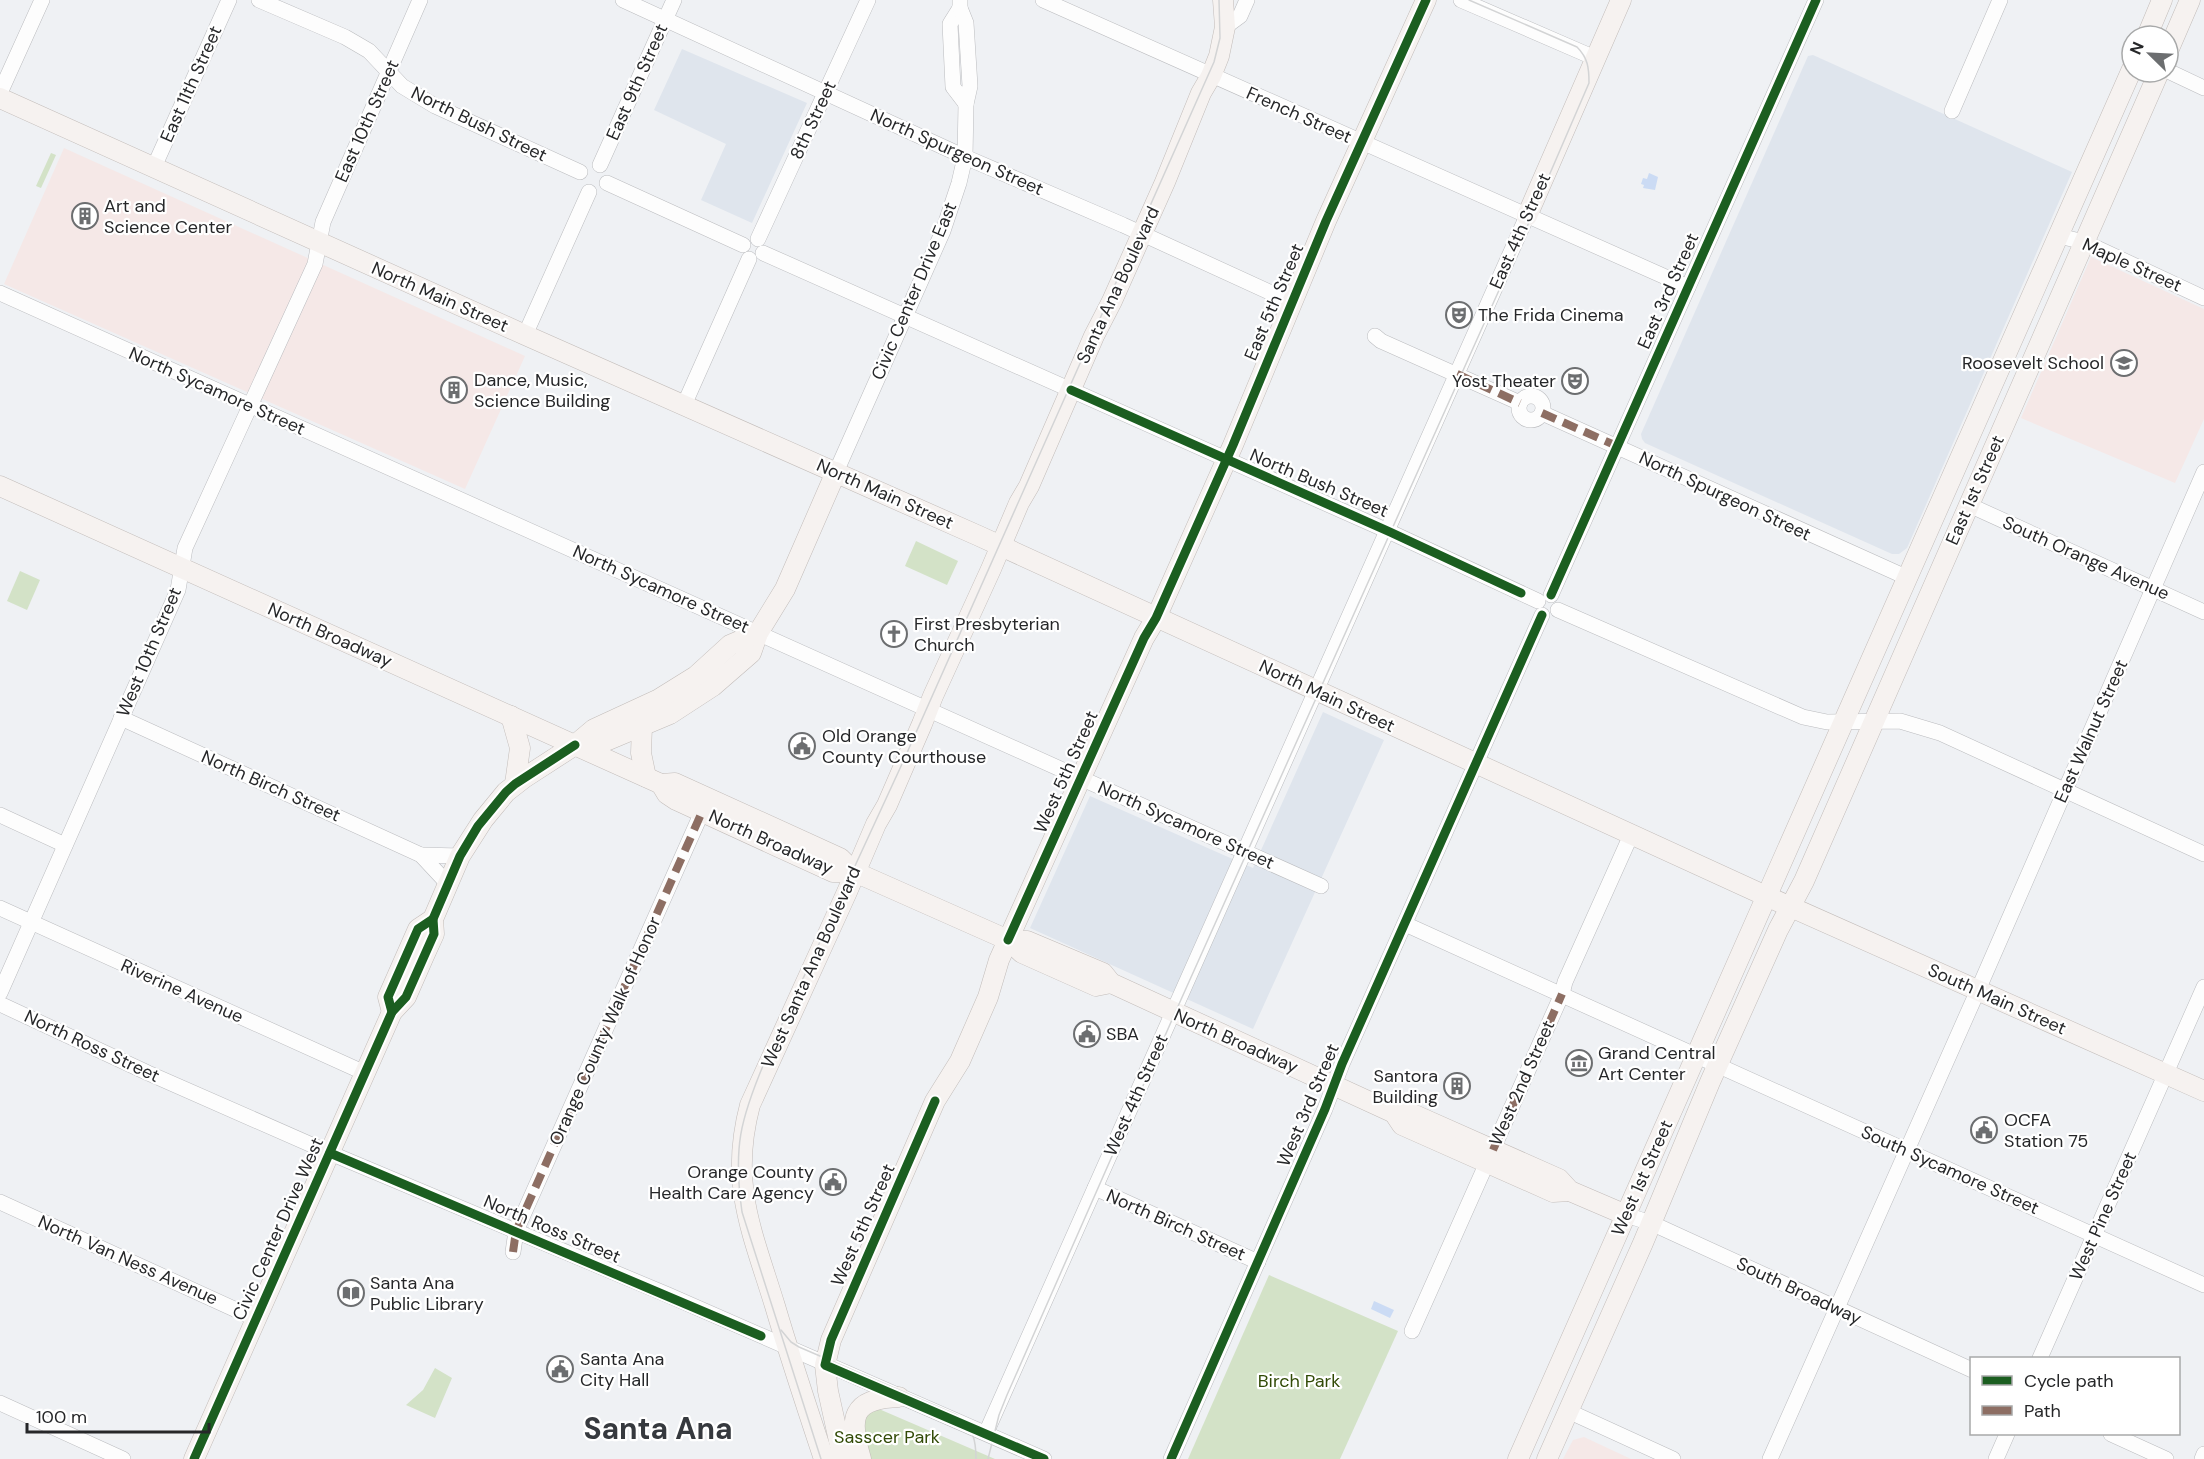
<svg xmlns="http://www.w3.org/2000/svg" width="2204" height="1459" font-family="'DM Sans',sans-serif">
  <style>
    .built { fill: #dfe5ed }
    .education { fill: #f5e8e7 }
    .green { fill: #d3e2c7 }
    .water { fill: #cbdbf4 }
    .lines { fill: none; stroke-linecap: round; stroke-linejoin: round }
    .minor-casing { stroke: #bbbcbf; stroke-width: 16 }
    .major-casing { stroke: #c2bcb9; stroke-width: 21 }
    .minor { stroke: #fdfdfd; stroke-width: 15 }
    .major { stroke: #f6f2f0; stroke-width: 20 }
    .tram { stroke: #d3d4d5; stroke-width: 1.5 }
    .quiet { stroke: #8d6e63; stroke-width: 8; stroke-dasharray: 15 8; stroke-linecap: butt }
    .cycleway-casing { stroke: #fff; stroke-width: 13 }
    .cycleway { stroke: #1b5e20; stroke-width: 9 }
    .labels { text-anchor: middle; stroke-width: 4.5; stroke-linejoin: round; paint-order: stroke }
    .street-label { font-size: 18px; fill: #262729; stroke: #fff }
    .poi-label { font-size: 18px; fill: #262729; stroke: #fff; text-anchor: start }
    .park-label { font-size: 18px; fill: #314a06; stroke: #fff }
    .town-label { font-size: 30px; font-weight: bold; fill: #36393e; stroke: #fff }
  </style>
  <rect width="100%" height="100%" fill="#eff1f4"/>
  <g class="built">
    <polygon points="682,49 807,103 752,223 701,200 726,144 654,110"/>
    <polygon points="1813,55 2072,172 1907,548 1899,554 1892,554 1645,443 1642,439 1641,434 1808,56"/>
    <polygon points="1323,712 1384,740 1253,1029 1030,928 1090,796 1253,868"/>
  </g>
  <g class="education">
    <polygon points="64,148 525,356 465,489 4,284"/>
    <polygon points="2091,257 2204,309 2204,419 2175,483 2021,418"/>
    <polygon points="1584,1437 1631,1459 1563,1459 1573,1440"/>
  </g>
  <g class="green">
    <polygon points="51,153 56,155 41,188 36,186"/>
    <polygon points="916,541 958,561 947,585 905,566"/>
    <polygon points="20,571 40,580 27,610 7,601"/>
    <polygon points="1269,1275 1398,1331 1340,1459 1188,1459"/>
    <polygon points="435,1368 452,1378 435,1418 406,1405 423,1390"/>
    <polygon points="879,1409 995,1459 870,1459 861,1421 867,1413"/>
  </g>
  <g class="water">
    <polygon points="1649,173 1658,177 1655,190 1643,188 1644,185 1641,184 1643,178 1647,179"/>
    <polygon points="1374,1301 1394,1310 1390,1318 1371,1309"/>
  </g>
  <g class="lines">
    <defs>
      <g id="minor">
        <polyline points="259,0 345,37 369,51 402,86 435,106 580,172"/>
        <polyline points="623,0 965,157 1123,225 1291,302"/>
        <polyline points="1043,0 1688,287"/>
        <polyline points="1461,0 1595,58"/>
        <polyline points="960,8 950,24 953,87 966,104"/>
        <polyline points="1225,27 1240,16 1247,0"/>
        <polyline points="2168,71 2204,88"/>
        <polyline points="0,93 42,0"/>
        <polyline points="1952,111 2000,0"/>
        <polyline points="600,165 674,0"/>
        <polyline points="154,167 229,0"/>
        <polyline points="607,183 743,245"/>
        <polyline points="2059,236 2084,242 2204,298"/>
        <polyline points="758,239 868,0"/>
        <polyline points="763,253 1390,532 1538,601"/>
        <polyline points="0,293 1321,886"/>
        <polyline points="525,335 589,192"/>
        <polyline points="1375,336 1381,341 1520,403"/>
        <circle cx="1531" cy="408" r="12"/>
        <polyline points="684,405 749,259"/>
        <polyline points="1542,413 1908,578"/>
        <polyline points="836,472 943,231 959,183 965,157 966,104 970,86 966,23 960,8 960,0"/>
        <polyline points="1969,505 2204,612"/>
        <polyline points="1551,595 1816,0"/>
        <polyline points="1558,610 1803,717 1827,722 1900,721 1940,733 2204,854"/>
        <polyline points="121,718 421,855 448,884"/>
        <polyline points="0,815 65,845"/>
        <polyline points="421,855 460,856"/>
        <polyline points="0,908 365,1073"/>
        <polyline points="1405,924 2204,1285"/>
        <polyline points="0,993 178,590 185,548 315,264 323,222 420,0"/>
        <polyline points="0,1004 148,1073 330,1153 668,1295 1044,1459"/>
        <polyline points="1095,1188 1258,1262"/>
        <polyline points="0,1202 256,1319"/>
        <polyline points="1626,1215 1651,1223 1972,1370"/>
        <polyline points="513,1252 516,1231 702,812"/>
        <polyline points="1412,1331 1562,994 1565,982 1631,835"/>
        <polyline points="2040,1358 2204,987"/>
        <polyline points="0,1403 123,1459"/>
        <polyline points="1568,1411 1673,1459"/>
        <polyline points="986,1433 1527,216"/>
        <polyline points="2111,1434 2166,1459"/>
        <polyline points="1171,1459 1325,1109 1342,1064 1542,615"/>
        <polyline points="1770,1459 1978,990 2204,472"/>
        <polyline points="1996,1459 2007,1434"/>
        <polyline points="2202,1459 2204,1454"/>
      </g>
      <g id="major">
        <polyline points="2147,36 2162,0"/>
        <polyline points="2168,51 2190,0"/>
        <polyline points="0,98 525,335 979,536 1766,896 2204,1091"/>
        <polyline points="1527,216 1621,0"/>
        <polyline points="0,486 661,784 675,783 840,858 855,873"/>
        <polyline points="511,716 520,748 515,784"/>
        <polyline points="642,726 641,753 646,777"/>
        <polyline points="576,745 608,740 670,714 713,686 751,653 758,633 785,589 836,472"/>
        <polyline points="661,784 667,794 676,800 833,872 855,873 866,877 1008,940 1022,953 1096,986 1111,983"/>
        <polyline points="1008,940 1027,941 1103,973 1111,983 1394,1113 1408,1112 1559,1179 1570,1191 1626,1215"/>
        <polyline points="392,1012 388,997 418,929 433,919"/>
        <polyline points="1394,1113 1402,1125 1553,1192 1570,1191"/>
        <polyline points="194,1459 392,1012 406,997 424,956 434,934 433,919 460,856 483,820 506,792 524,778 575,745 594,729 659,699 696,676 730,645 758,633"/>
        <path d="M824,1459C807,1408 790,1357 775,1306C752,1231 729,1184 750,1105L847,892L876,824L887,805L922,724L933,696L991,569L1019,503L1029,486L1094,336L1112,301L1165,182L1201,93L1211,76L1219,56L1225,27L1223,0"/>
        <polyline points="843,1459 828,1391 825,1365 831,1340 935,1101 960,1061 988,997 999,960 1144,638 1156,618 1233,445 1326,221 1426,0"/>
        <path d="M861,1459C849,1418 850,1399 899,1397"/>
        <polyline points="1518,1459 2132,69"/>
        <polyline points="1547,1459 1643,1243 1710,1082 1778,930 1804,881 2159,72"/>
      </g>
    </defs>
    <use href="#minor" class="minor-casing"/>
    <use href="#major" class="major-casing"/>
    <use href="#minor" class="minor"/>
    <use href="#major" class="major"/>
    <g class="tram">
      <path d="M781,1330L791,1342L799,1347L957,1415C973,1427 976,1440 976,1459"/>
      <path d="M821,1459L742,1212C733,1148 740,1120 765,1061L902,764L1214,62L1220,38L1219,0"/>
      <path d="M988,1459L999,1415L1007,1395L1175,1013L1513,259L1589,83C1589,68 1588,58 1577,47L1469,0"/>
    </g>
    <g class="quiet">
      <polyline points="1457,374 1520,403"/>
      <polyline points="1542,413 1617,446"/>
      <polyline points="1493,1150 1562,994"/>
      <polyline points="513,1252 516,1231 702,812"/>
    </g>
    <defs>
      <g id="cycleway">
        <polyline points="1071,390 1390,532 1521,593"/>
        <polyline points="1551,595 1816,0"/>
        <polyline points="1008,940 1144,638 1156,618 1233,445 1326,221 1426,0"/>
        <polyline points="392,1012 388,997 418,929 433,919"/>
        <polyline points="935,1101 831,1340 825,1365 1044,1459"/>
        <polyline points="330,1153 761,1336"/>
        <polyline points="194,1459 392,1012 406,997 434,934 433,919 460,856 478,826 506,792 515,784 575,745"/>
        <polyline points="1171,1459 1325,1109 1342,1064 1542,615"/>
      </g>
    </defs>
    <use href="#cycleway" class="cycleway-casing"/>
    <use href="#cycleway" class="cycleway"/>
  </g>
  <defs>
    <symbol id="building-ring" viewBox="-11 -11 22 22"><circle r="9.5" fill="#fff" stroke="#6c6e70" stroke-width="1.5"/><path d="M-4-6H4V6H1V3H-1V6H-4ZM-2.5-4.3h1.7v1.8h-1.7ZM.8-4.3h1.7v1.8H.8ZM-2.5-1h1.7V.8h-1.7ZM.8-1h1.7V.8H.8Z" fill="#6c6e70"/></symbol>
    <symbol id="theatre-ring" viewBox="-11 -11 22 22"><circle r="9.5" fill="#fff" stroke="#6c6e70" stroke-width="1.5"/><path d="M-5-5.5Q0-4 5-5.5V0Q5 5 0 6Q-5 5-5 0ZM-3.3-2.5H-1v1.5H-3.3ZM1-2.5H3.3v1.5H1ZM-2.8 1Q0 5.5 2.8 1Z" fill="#6c6e70"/></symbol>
    <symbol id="school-ring" viewBox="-11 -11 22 22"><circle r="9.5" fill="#fff" stroke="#6c6e70" stroke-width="1.5"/><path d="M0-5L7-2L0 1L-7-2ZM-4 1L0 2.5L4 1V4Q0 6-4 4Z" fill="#6c6e70"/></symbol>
    <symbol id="church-ring" viewBox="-11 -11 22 22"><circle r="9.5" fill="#fff" stroke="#6c6e70" stroke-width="1.5"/><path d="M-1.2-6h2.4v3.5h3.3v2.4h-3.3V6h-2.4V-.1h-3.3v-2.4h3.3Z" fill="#6c6e70"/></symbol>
    <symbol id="civic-ring" viewBox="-11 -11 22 22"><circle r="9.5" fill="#fff" stroke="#6c6e70" stroke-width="1.5"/><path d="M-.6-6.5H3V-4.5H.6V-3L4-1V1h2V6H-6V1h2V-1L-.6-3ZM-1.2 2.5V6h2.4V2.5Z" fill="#6c6e70"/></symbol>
    <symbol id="museum-ring" viewBox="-11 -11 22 22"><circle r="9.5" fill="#fff" stroke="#6c6e70" stroke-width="1.5"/><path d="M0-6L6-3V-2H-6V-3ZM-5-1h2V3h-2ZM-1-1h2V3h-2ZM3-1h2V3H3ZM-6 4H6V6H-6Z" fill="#6c6e70"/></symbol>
    <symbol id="library-ring" viewBox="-11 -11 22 22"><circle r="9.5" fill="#fff" stroke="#6c6e70" stroke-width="1.5"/><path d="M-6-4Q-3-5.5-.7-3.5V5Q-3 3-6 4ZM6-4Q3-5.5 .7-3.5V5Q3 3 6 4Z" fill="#6c6e70"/></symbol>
  </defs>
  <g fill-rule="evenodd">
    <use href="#building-ring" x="70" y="201" width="30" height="30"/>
    <use href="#theatre-ring" x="1444" y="300" width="30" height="30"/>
    <use href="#school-ring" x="2109" y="348" width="30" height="30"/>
    <use href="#theatre-ring" x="1560" y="366" width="30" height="30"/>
    <use href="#building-ring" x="439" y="375" width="30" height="30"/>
    <use href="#church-ring" x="879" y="619" width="30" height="30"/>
    <use href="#civic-ring" x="787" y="731" width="30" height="30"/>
    <use href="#civic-ring" x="1072" y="1019" width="30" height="30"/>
    <use href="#museum-ring" x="1564" y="1048" width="30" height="30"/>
    <use href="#building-ring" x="1442" y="1071" width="30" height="30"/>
    <use href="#civic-ring" x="1969" y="1115" width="30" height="30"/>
    <use href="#civic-ring" x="818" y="1167" width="30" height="30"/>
    <use href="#library-ring" x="336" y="1278" width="30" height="30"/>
    <use href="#civic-ring" x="545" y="1354" width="30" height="30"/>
  </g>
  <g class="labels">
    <g class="street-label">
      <text transform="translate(637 82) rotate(-66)" y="6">East 9th Street</text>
      <text transform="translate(191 84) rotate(-66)" y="6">East 11th Street</text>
      <text transform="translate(1299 115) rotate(24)" y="6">French Street</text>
      <text transform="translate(813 120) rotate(-65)" y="6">8th Street</text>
      <text transform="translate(367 121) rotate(-66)" y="6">East 10th Street</text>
      <text transform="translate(479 124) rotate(26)" y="6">North Bush Street</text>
      <text transform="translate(957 152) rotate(24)" y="6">North Spurgeon Street</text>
      <text transform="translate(1520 231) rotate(-66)" y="6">East 4th Street</text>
      <text transform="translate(2132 265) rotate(24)" y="6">Maple Street</text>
      <text transform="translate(1118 285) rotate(-65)" y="6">Santa Ana Boulevard</text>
      <text transform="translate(914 291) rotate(-67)" y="6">Civic Center Drive East</text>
      <text transform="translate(1668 291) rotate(-66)" y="6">East 3rd Street</text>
      <text transform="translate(440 297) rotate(24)" y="6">North Main Street</text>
      <text transform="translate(1274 302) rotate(-67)" y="6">East 5th Street</text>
      <text transform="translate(217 391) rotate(24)" y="6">North Sycamore Street</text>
      <text transform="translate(1319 483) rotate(23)" y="6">North Bush Street</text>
      <text transform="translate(1975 490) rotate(-66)" y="6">East 1st Street</text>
      <text transform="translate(885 494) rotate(24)" y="6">North Main Street</text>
      <text transform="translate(1725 496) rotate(25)" y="6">North Spurgeon Street</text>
      <text transform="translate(2086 558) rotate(24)" y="6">South Orange Avenue</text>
      <text transform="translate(661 589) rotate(24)" y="6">North Sycamore Street</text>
      <text transform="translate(330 635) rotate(24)" y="6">North Broadway</text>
      <text transform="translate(149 652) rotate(-67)" y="6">West 10th Street</text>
      <text transform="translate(1327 696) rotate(25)" y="6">North Main Street</text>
      <text transform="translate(2091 731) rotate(-66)" y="6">East Walnut Street</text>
      <text transform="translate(1066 772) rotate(-66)" y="6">West 5th Street</text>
      <text transform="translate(271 786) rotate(24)" y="6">North Birch Street</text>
      <text transform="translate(1186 825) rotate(24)" y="6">North Sycamore Street</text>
      <text transform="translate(771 842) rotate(24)" y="6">North Broadway</text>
      <text transform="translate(811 967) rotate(-66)" y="6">West Santa Ana Boulevard</text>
      <text transform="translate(182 991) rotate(24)" y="6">Riverine Avenue</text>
      <text transform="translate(1997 999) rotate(24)" y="6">South Main Street</text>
      <text transform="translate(605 1031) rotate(-66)" y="6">Orange County Walk of Honor</text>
      <text transform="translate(1236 1041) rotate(24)" y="6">North Broadway</text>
      <text transform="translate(92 1046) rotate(25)" y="6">North Ross Street</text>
      <text transform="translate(1522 1083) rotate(-66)" y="6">West 2nd Street</text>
      <text transform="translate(1136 1095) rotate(-66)" y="6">West 4th Street</text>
      <text transform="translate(1308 1105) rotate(-67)" y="6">West 3rd Street</text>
      <text transform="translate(1950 1170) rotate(24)" y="6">South Sycamore Street</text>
      <text transform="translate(1642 1178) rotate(-66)" y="6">West 1st Street</text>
      <text transform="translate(2103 1216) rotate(-66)" y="6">West Pine Street</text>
      <text transform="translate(863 1225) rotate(-66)" y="6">West 5th Street</text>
      <text transform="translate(1176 1225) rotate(24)" y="6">North Birch Street</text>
      <text transform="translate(278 1229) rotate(-66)" y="6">Civic Center Drive West</text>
      <text transform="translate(552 1229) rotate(23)" y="6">North Ross Street</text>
      <text transform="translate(128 1260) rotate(24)" y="6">North Van Ness Avenue</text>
      <text transform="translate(1799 1291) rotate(25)" y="6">South Broadway</text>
    </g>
    <g class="poi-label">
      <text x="104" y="212">Art and<tspan x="104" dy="21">Science Center</tspan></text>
      <text x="1478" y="321">The Frida Cinema</text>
      <text x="2104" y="369" text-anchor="end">Roosevelt School</text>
      <text x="474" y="386">Dance, Music,<tspan x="474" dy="21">Science Building</tspan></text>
      <text x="1556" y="387" text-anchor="end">Yost Theater</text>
      <text x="914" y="630">First Presbyterian<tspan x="914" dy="21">Church</tspan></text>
      <text x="822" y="742">Old Orange<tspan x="822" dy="21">County Courthouse</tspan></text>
      <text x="1106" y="1040">SBA</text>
      <text x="1598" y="1059">Grand Central<tspan x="1598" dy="21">Art Center</tspan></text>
      <text x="1438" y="1082" text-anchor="end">Santora<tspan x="1438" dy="21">Building</tspan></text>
      <text x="2004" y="1126">OCFA<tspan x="2004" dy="21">Station 75</tspan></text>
      <text x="814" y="1178" text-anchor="end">Orange County<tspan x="814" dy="21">Health Care Agency</tspan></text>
      <text x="370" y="1289">Santa Ana<tspan x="370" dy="21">Public Library</tspan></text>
      <text x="580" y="1365">Santa Ana<tspan x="580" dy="21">City Hall</tspan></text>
    </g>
    <g class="park-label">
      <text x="1299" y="1387">Birch Park</text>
      <text x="887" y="1443">Sasscer Park</text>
    </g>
    <g class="town-label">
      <text x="658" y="1439">Santa Ana</text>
    </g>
  </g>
  <rect x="1970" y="1357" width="210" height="78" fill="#ffffff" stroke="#a8a9a9" stroke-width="1.5"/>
  <rect x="1982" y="1376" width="30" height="9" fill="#1b5e20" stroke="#a8a9a9" stroke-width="1.5"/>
  <text x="2024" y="1387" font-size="18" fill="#262729">Cycle path</text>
  <rect x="1982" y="1406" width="30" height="9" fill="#8d6e63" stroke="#a8a9a9" stroke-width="1.5"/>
  <text x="2024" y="1417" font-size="18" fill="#262729">Path</text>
  <g transform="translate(2150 54) rotate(294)"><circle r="28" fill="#ffffff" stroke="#a8a9a9" stroke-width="1.5"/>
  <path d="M0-4.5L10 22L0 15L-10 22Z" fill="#6c6e70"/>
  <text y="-9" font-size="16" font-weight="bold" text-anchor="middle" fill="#262729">N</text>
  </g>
  <path d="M27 1423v9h182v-9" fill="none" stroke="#262729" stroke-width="3"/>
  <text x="36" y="1423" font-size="18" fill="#262729" stroke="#ffffff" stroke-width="4.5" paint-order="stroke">100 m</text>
</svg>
